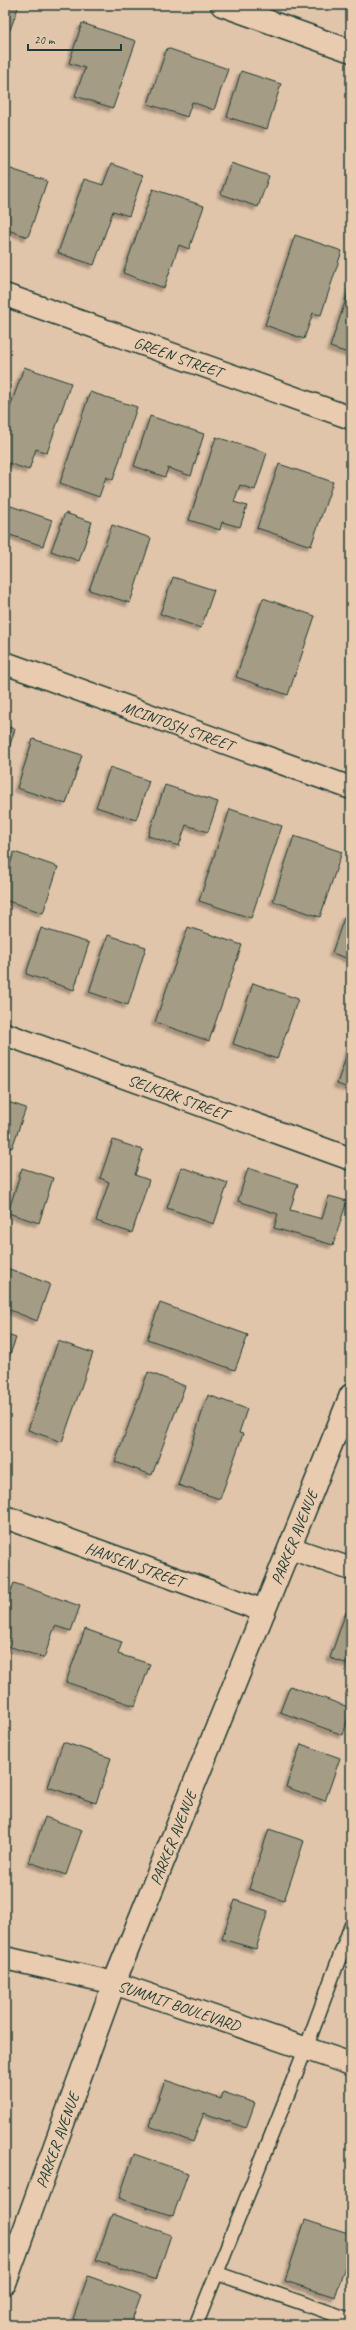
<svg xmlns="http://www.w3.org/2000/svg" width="356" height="2330" font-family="Caveat,sans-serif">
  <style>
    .building { fill: #a59c85; stroke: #1f3d34; filter: url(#shadow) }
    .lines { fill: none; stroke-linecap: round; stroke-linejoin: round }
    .service-casing { stroke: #1f3d34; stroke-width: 16 }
    .minor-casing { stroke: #1f3d34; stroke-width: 25 }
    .tertiary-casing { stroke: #1f3d34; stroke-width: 25 }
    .service { stroke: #e9cbaf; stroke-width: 13 }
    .minor { stroke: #e9cbaf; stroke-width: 22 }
    .tertiary { stroke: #e9cbaf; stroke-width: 22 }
    .labels { text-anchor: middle; stroke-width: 3.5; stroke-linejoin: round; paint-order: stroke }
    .street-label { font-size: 16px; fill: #1f3d34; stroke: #e9cbaf }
  </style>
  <defs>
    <filter id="shadow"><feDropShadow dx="-3.5" dy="3.5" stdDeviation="1" flood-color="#0004"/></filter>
  </defs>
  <rect width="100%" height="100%" fill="#e1c5aa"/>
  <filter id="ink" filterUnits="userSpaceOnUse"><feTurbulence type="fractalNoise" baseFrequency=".025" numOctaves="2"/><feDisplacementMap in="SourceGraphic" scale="8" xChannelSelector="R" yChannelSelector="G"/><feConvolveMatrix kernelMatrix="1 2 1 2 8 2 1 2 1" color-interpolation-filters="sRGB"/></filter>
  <g filter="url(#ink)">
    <g class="building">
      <polygon points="5,5 19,5 10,30 5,28"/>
      <polygon points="82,23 136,41 113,108 75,96 85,68 69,63"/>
      <polygon points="167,48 228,69 214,110 192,102 187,117 148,104"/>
      <polygon points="241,71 281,84 267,129 227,117"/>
      <polygon points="231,163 269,176 258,207 221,194"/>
      <polygon points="111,164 143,175 129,216 113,211 94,265 58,253 84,179 103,185"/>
      <polygon points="5,167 47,181 28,237 5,229"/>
      <polygon points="153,189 204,206 189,249 179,245 164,288 123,273"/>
      <polygon points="295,235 342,251 321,315 313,313 304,339 265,325"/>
      <polygon points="351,284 351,354 330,347"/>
      <polygon points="24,367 71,383 47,453 36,449 29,470 5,462 5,422"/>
      <polygon points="90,392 137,407 113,480 106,477 99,497 60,483"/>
      <polygon points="150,416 204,434 191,476 168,468 165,477 134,466"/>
      <polygon points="216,437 267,453 255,490 240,485 234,502 247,506 240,527 222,522 220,530 189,520"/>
      <polygon points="279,464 333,482 311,546 257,528"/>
      <polygon points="5,504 52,520 43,546 10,535 5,548"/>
      <polygon points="65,513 92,522 79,561 51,551"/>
      <polygon points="112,525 151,538 130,603 89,590"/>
      <polygon points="173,577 214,590 201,628 160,614"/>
      <polygon points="263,598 315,616 288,695 236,677"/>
      <polygon points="5,726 15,729 5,761"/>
      <polygon points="33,739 82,755 66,804 17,788"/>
      <polygon points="110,767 149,781 136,820 96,807"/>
      <polygon points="165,785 218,802 208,832 186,825 179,846 148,836"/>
      <polygon points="230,809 282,826 251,918 199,901"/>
      <polygon points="294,836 342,852 320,917 273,901"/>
      <polygon points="14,852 58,867 43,913 5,900 5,881"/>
      <polygon points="345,915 351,917 349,959 332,953"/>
      <polygon points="188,927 242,945 209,1041 155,1022"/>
      <polygon points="41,928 89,943 74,990 26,974"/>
      <polygon points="108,935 146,947 128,1005 89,992"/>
      <polygon points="253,983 298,999 277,1059 233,1044"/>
      <polygon points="351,1042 351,1089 337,1084"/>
      <polygon points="5,1101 26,1108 12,1148 5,1145"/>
      <polygon points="113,1140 143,1150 135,1175 149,1180 132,1233 96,1221 109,1182 100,1178"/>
      <polygon points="181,1167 228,1183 214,1224 167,1208"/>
      <polygon points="22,1168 53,1178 39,1223 8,1213"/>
      <polygon points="248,1168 298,1184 290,1210 322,1219 329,1196 347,1201 333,1245 274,1228 278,1214 238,1201"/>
      <polygon points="7,1268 50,1284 37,1321 5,1308"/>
      <polygon points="160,1303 248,1335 235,1370 147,1339"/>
      <polygon points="5,1334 16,1338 5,1368"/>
      <polygon points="58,1341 93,1353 62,1442 28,1430"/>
      <polygon points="148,1372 185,1386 152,1475 115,1462"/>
      <polygon points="208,1395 247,1409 239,1433 243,1434 220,1499 178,1485"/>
      <polygon points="14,1583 80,1606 71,1631 55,1626 44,1658 5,1645 5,1608"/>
      <polygon points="346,1612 351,1614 351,1665 330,1658"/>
      <polygon points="85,1629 122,1642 118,1654 150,1664 135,1706 66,1682"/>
      <polygon points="290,1686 351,1708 343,1735 280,1712"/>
      <polygon points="63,1742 111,1758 96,1803 48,1787"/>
      <polygon points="301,1744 340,1758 325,1801 286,1787"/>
      <polygon points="45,1817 82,1830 66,1875 29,1862"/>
      <polygon points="269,1829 304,1841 284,1901 249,1889"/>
      <polygon points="235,1900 268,1911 256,1949 222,1939"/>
      <polygon points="165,2080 221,2099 223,2092 255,2103 246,2128 204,2113 193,2142 149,2126"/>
      <polygon points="134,2154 188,2173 173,2216 119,2198"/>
      <polygon points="112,2214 171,2235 156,2280 96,2260"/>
      <polygon points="305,2220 351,2235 351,2249 335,2297 285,2281"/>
      <polygon points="88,2276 141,2295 130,2325 91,2325 73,2319"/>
    </g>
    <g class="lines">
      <defs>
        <g id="service">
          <polyline points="216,2273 351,2320"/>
          <polyline points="196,2325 306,2048 351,1926"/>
        </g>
        <g id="minor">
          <polyline points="222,5 351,51"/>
          <path id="s1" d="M5,295L351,418"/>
          <path id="s2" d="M5,663L351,788"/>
          <path id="s3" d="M5,1034L351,1159"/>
          <path id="s4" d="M5,1517L264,1611"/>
          <polyline points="290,1548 351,1569"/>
          <path id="s5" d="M114,1983L351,2064"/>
        </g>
        <g id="tertiary">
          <polyline points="5,1958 114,1983"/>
          <path id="s6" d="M5,2283L114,1983L351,1395"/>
        </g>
      </defs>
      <use href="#service" class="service-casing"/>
      <use href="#minor" class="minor-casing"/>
      <use href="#tertiary" class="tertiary-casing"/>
      <use href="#service" class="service"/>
      <use href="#minor" class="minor"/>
      <use href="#tertiary" class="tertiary"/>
    </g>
  </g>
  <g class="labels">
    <g class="street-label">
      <text dy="6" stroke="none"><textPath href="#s1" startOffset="184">GREEN STREET</textPath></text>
      <text dy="6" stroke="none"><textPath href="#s2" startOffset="184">MCINTOSH STREET</textPath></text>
      <text dy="6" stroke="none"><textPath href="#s3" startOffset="184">SELKIRK STREET</textPath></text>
      <text dy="6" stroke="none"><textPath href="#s6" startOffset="800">PARKER AVENUE</textPath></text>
      <text dy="6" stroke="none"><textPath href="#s4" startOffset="138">HANSEN STREET</textPath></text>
      <text dy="6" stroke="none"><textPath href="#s6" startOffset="476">PARKER AVENUE</textPath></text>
      <text dy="6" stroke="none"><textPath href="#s5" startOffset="69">SUMMIT BOULEVARD</textPath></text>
      <text dy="6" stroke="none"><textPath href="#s6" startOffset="152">PARKER AVENUE</textPath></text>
    </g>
  </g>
  <rect width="356" height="2330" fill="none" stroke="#e9cbaf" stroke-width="20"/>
  <rect x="10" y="10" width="336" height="2310" fill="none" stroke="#1f3d34" stroke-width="1.5" filter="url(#ink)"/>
  <path d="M28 44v6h93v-6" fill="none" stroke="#1f3d34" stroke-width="2"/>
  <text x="34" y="44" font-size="12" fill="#1f3d34" stroke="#e9cbaf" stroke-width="3" paint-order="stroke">20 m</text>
</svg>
